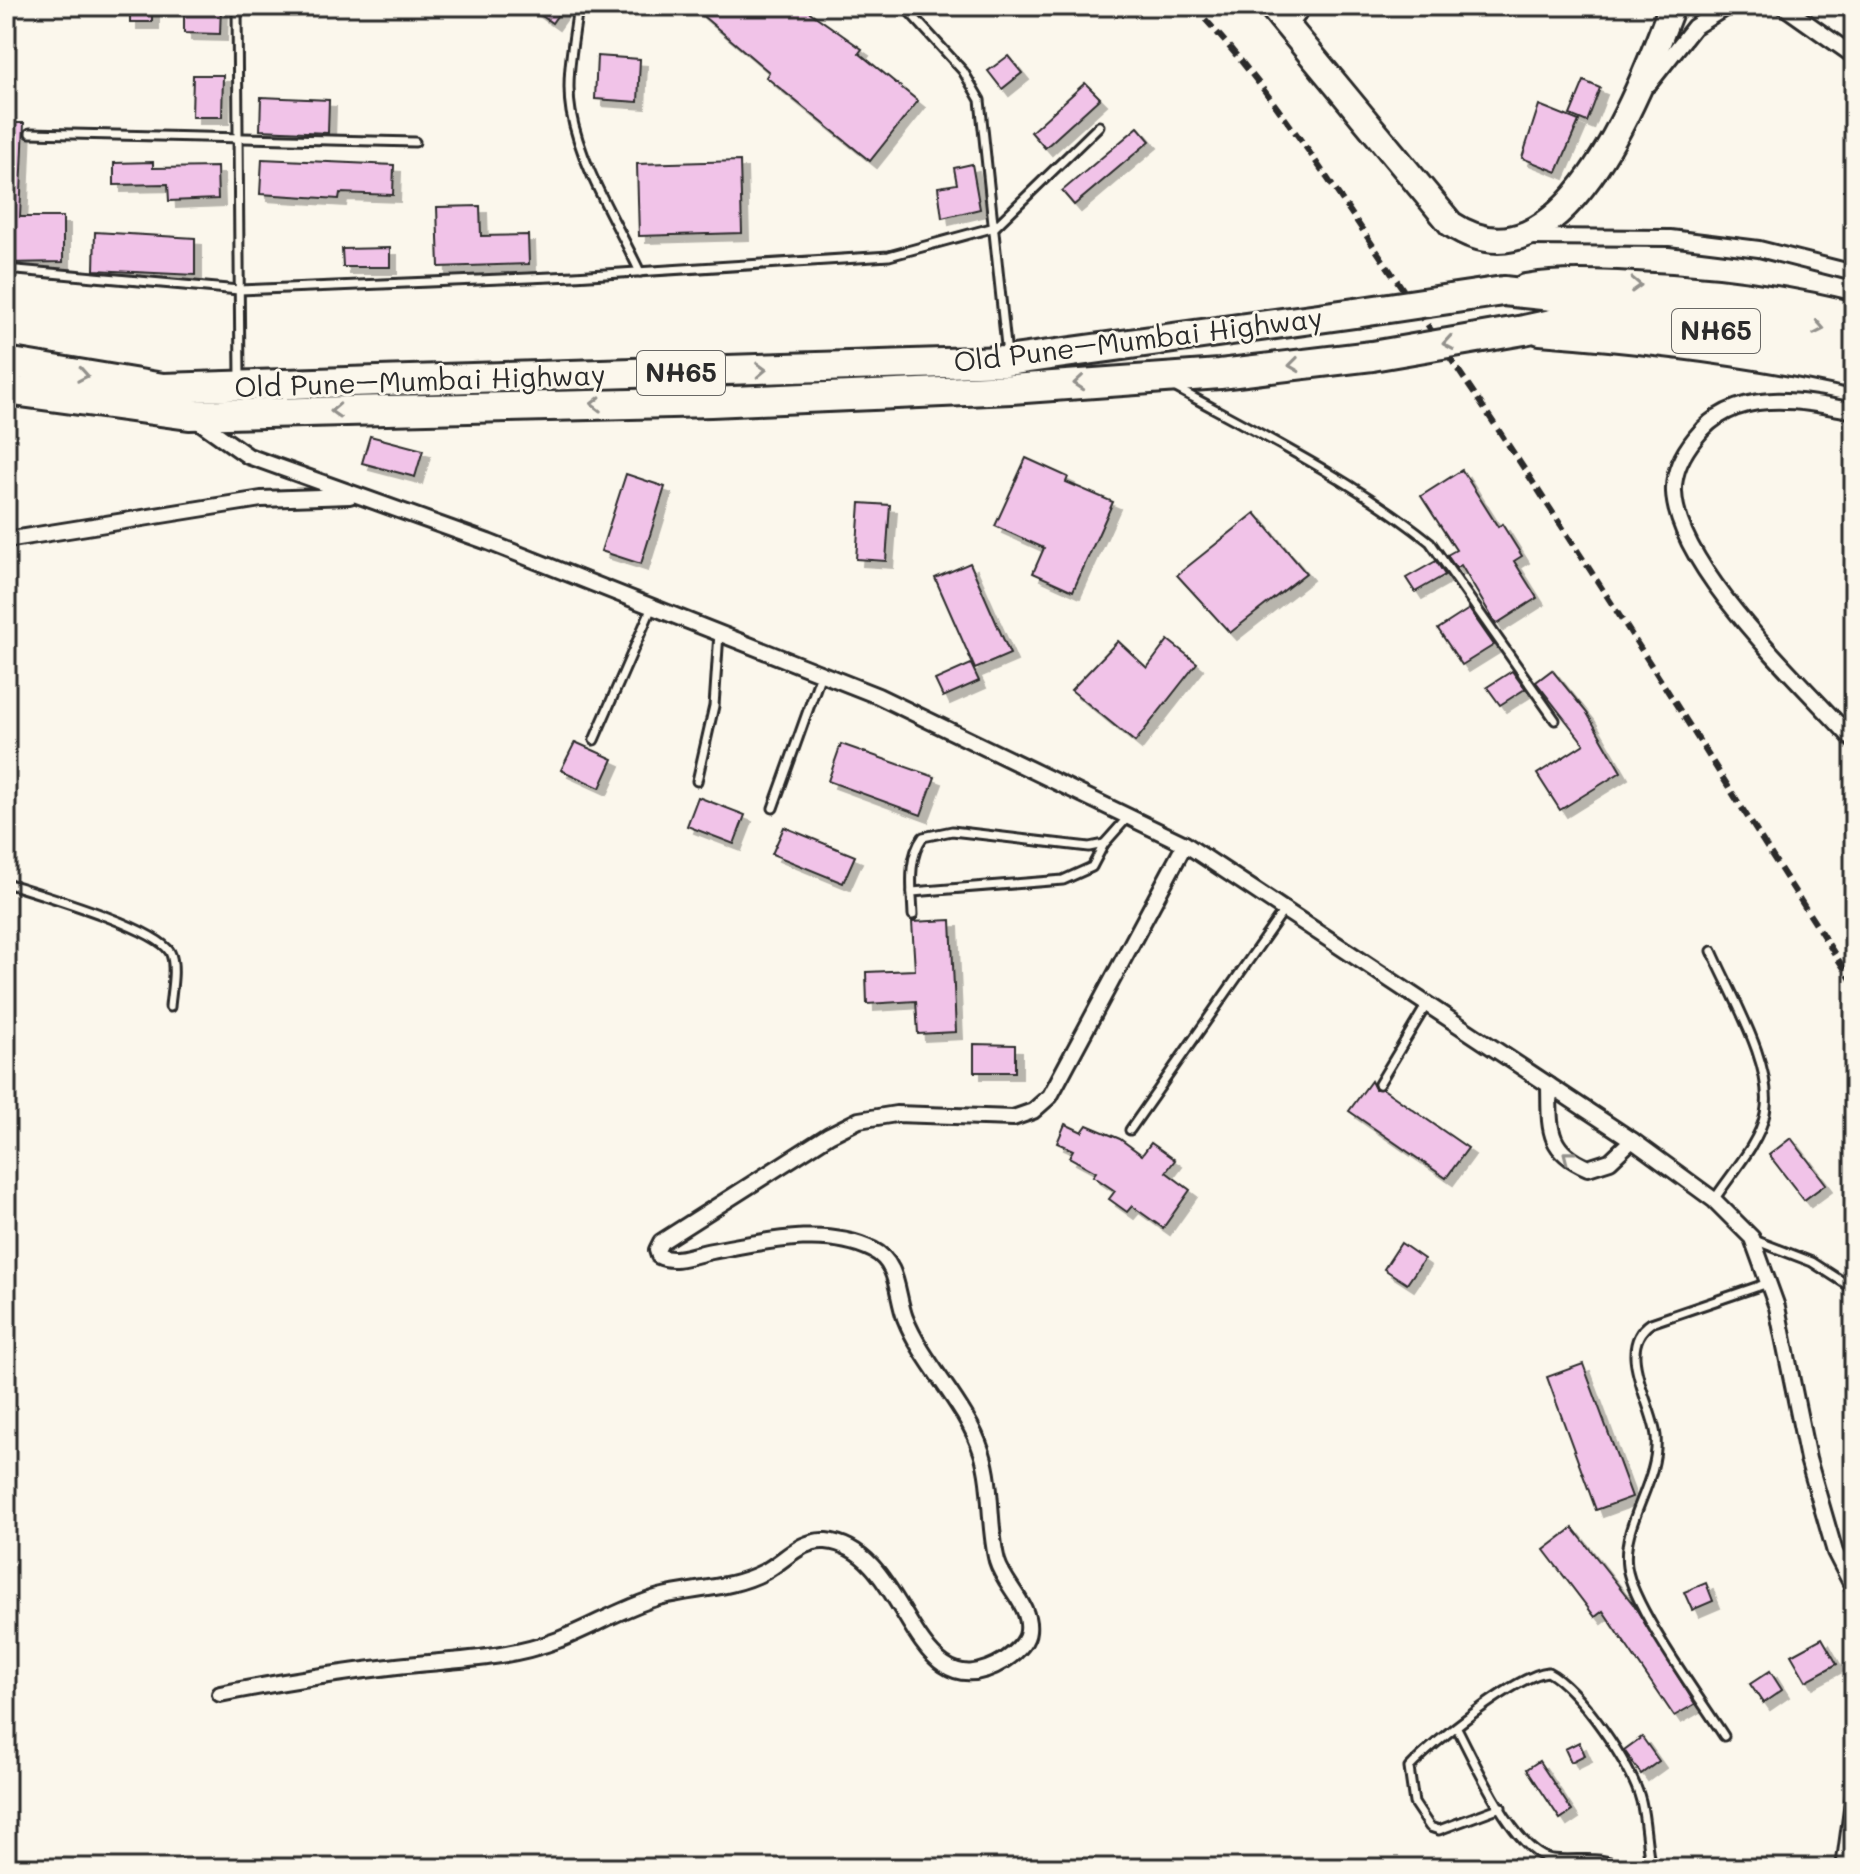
<svg xmlns="http://www.w3.org/2000/svg" width="1860" height="1874" font-family="Mali,sans-serif">
  <style>
    .building { fill: #f1c3e8; stroke: #2b2b2b; stroke-width: 2; filter: url(#shadow) }
    .lines { fill: none; stroke-linecap: round; stroke-linejoin: round }
    .lane-casing { stroke: #2b2b2b; stroke-width: 13 }
    .street-casing { stroke: #2b2b2b; stroke-width: 20 }
    .primary-casing { stroke: #2b2b2b; stroke-width: 30 }
    .highway-casing { stroke: #2b2b2b; stroke-width: 34 }
    .lane { stroke: #fbf7ec; stroke-width: 7 }
    .street { stroke: #fbf7ec; stroke-width: 14 }
    .primary { stroke: #fbf7ec; stroke-width: 24 }
    .highway { stroke: #fbf7ec; stroke-width: 28 }
    .rail { stroke: #2b2b2b; stroke-width: 6; stroke-dasharray: 12 6; stroke-linecap: butt }
    .highway-bridge-casing { stroke: #2b2b2b; stroke-width: 34; stroke-linecap: butt }
    .highway-bridge { stroke: #fbf7ec; stroke-width: 28 }
    .oneway { stroke: #93918c }
    .labels { text-anchor: middle; stroke-width: 6; stroke-linejoin: round; paint-order: stroke }
    .shield { fill: #fbf7ec; stroke: #696865; stroke-width: 2 }
    .shield-label { font-size: 26px; font-weight: bold; fill: #2b2b2b }
    .street-label { font-size: 28px; fill: #2b2b2b; stroke: #fbf7ec }
  </style>
  <defs>
    <filter id="shadow"><feDropShadow dx="7" dy="7" stdDeviation="0" flood-color="#0004"/></filter>
  </defs>
  <rect width="100%" height="100%" fill="#fbf7ec"/>
  <filter id="ink" filterUnits="userSpaceOnUse"><feTurbulence type="fractalNoise" baseFrequency=".0125" numOctaves="2"/><feDisplacementMap in="SourceGraphic" scale="16" xChannelSelector="R" yChannelSelector="G"/><feConvolveMatrix kernelMatrix="1 2 1 2 8 2 1 2 1" color-interpolation-filters="sRGB"/></filter>
  <g filter="url(#ink)">
    <g class="building">
      <rect x="130" y="6" width="22" height="16"/>
      <polygon points="184,6 221,6 220,34 184,33"/>
      <polygon points="528,6 564,6 552,23"/>
      <polygon points="691,6 801,6 862,49 859,53 918,101 870,161 766,77 769,72"/>
      <polygon points="597,56 640,59 638,102 595,99"/>
      <polygon points="1008,56 1022,73 1002,89 988,71"/>
      <polygon points="193,75 223,75 222,117 192,117"/>
      <polygon points="1584,81 1600,88 1587,122 1570,115"/>
      <polygon points="1085,83 1100,98 1045,148 1031,132"/>
      <polygon points="261,97 329,100 328,133 260,130"/>
      <polygon points="1539,105 1579,121 1557,172 1522,158"/>
      <polygon points="6,123 24,123 20,217 63,217 63,262 6,263"/>
      <polygon points="1138,127 1150,141 1074,205 1062,191"/>
      <polygon points="262,159 394,165 393,195 340,193 339,199 260,194"/>
      <polygon points="740,161 742,233 639,236 637,164"/>
      <polygon points="153,162 153,168 217,167 218,199 169,201 168,184 114,185 114,163"/>
      <polygon points="972,164 980,209 942,218 938,187 957,184 954,168"/>
      <polygon points="480,206 481,236 528,235 529,264 439,267 437,207"/>
      <polygon points="95,232 195,238 195,275 94,270"/>
      <polygon points="390,248 390,267 343,267 342,249"/>
      <polygon points="370,436 423,450 415,477 362,463"/>
      <polygon points="1026,458 1068,477 1066,482 1113,502 1073,591 1033,573 1044,548 995,526"/>
      <polygon points="1462,470 1498,527 1502,524 1522,556 1514,561 1537,598 1496,624 1461,565 1456,568 1447,555 1456,550 1421,496"/>
      <polygon points="626,474 665,487 641,564 601,551"/>
      <polygon points="860,503 890,505 886,561 856,559"/>
      <polygon points="1255,513 1306,573 1230,633 1177,575"/>
      <polygon points="1436,561 1445,575 1415,592 1406,578"/>
      <polygon points="970,563 1010,654 975,669 935,578"/>
      <polygon points="1469,609 1494,645 1462,665 1438,629"/>
      <polygon points="1168,640 1197,663 1135,742 1071,690 1118,641 1147,668"/>
      <polygon points="971,664 979,681 943,697 935,680"/>
      <polygon points="1552,670 1587,713 1621,772 1560,810 1537,774 1584,744 1536,682"/>
      <polygon points="1512,671 1525,689 1500,705 1487,687"/>
      <polygon points="575,742 613,759 600,788 561,770"/>
      <polygon points="841,744 935,777 921,815 828,781"/>
      <polygon points="698,797 745,815 734,844 687,826"/>
      <polygon points="784,827 855,856 843,883 772,854"/>
      <polygon points="951,920 956,1032 918,1034 916,1001 867,1004 866,972 915,970 912,922"/>
      <polygon points="974,1044 1015,1045 1015,1072 974,1072"/>
      <polygon points="1371,1081 1375,1089 1383,1089 1468,1148 1446,1178 1349,1111"/>
      <polygon points="1065,1124 1082,1132 1087,1125 1120,1139 1142,1155 1151,1143 1175,1160 1166,1172 1190,1190 1163,1228 1132,1206 1127,1212 1109,1199 1115,1191 1093,1176 1096,1172 1069,1157 1073,1150 1057,1143"/>
      <polygon points="1791,1138 1826,1184 1804,1200 1769,1155"/>
      <polygon points="1401,1243 1424,1259 1407,1284 1384,1269"/>
      <polygon points="1583,1364 1632,1497 1596,1510 1547,1377"/>
      <polygon points="1573,1528 1633,1604 1695,1704 1674,1716 1603,1611 1595,1617 1544,1550"/>
      <polygon points="1706,1583 1713,1601 1692,1610 1684,1592"/>
      <polygon points="1822,1638 1837,1664 1806,1681 1791,1655"/>
      <polygon points="1770,1671 1782,1690 1763,1703 1750,1684"/>
      <polygon points="1642,1737 1659,1761 1641,1774 1624,1750"/>
      <polygon points="1579,1742 1585,1755 1571,1762 1565,1749"/>
      <polygon points="1539,1761 1572,1811 1560,1819 1527,1769"/>
    </g>
    <g class="lines">
      <defs>
        <g id="lane">
          <polyline points="237,6 240,380"/>
          <path d="M578,6C574,40 565,78 571,112C581,167 616,221 640,272"/>
          <polyline points="904,6 963,71 980,100 1007,355"/>
          <polyline points="30,133 415,142"/>
          <polyline points="6,269 239,290 574,276 889,256 995,227 1099,126"/>
          <path d="M1174,387C1260,434 1353,480 1430,542L1555,720"/>
          <polyline points="594,740 652,607"/>
          <polyline points="697,781 714,706 719,633"/>
          <polyline points="773,808 821,674"/>
          <path d="M6,883C37,893 155,927 170,952C177,965 171,993 170,1007"/>
          <polyline points="912,892 1063,880 1092,867 1104,844"/>
          <path d="M913,915C912,888 907,859 923,837L952,831L1089,847L1104,844L1129,816"/>
          <path d="M1712,951C1731,995 1775,1067 1765,1114C1759,1144 1730,1175 1714,1200"/>
          <polyline points="1379,1084 1427,1004"/>
          <polyline points="1130,1130 1284,910"/>
          <polyline points="1752,1239 1812,1262 1854,1289"/>
          <path d="M1457,1728C1474,1760 1515,1854 1552,1859C1578,1862 1600,1854 1624,1868"/>
          <path d="M1724,1736C1700,1698 1633,1608 1627,1567C1621,1522 1660,1482 1656,1436C1652,1402 1614,1348 1651,1323L1768,1283"/>
          <path d="M1501,1807L1439,1830L1430,1827L1414,1803L1409,1768C1432,1743 1517,1675 1548,1672C1578,1687 1633,1767 1641,1801C1646,1822 1646,1846 1651,1868"/>
        </g>
        <g id="street">
          <polyline points="1783,6 1854,56"/>
          <polyline points="1289,27 1304,6"/>
          <polyline points="1649,84 1694,27 1728,6"/>
          <polyline points="1526,237 1670,238 1759,249 1854,273"/>
          <path d="M1854,411C1800,400 1734,387 1696,437C1683,453 1673,471 1674,492C1677,569 1803,684 1854,741"/>
          <polyline points="194,418 248,456 488,542 878,696 1185,844 1632,1140 1714,1200 1752,1238 1777,1307 1808,1459 1835,1552 1854,1589"/>
          <polyline points="6,540 261,499 350,496"/>
          <path d="M1549,1085C1550,1126 1545,1150 1588,1168L1610,1161L1632,1140"/>
          <path d="M220,1694C278,1682 337,1673 397,1666C451,1660 506,1660 558,1640C592,1627 624,1607 659,1597C693,1588 732,1589 764,1572C785,1561 801,1539 826,1541C911,1549 910,1719 1005,1660C1014,1654 1027,1643 1028,1631C1031,1605 1004,1585 997,1561C988,1526 993,1488 982,1453C966,1403 924,1366 905,1318C896,1294 899,1263 873,1250C826,1226 762,1242 712,1251C695,1254 675,1264 659,1256L657,1250L661,1242L829,1135L859,1120L896,1114L1013,1118L1033,1111L1050,1096L1185,844"/>
          <polyline points="1844,1868 1854,1795"/>
        </g>
        <g id="primary">
          <path d="M1271,6L1451,224C1564,300 1643,82 1672,6"/>
          <path d="M1525,287C1562,281 1598,283 1635,285C1711,288 1781,297 1854,315"/>
          <path d="M1540,332C1646,340 1750,352 1854,376"/>
        </g>
        <g id="highway">
          <polyline points="1503,291 1765,318 1854,336"/>
          <polyline points="1524,330 1575,319 1672,327"/>
          <polyline points="1730,332 1854,358"/>
          <polyline points="6,362 163,388 1007,361 1355,313"/>
          <polyline points="6,390 189,415 711,402 1011,389 1220,374 1372,356"/>
        </g>
      </defs>
      <use href="#lane" class="lane-casing"/>
      <use href="#street" class="street-casing"/>
      <use href="#primary" class="primary-casing"/>
      <use href="#highway" class="highway-casing"/>
      <use href="#lane" class="lane"/>
      <use href="#street" class="street"/>
      <use href="#primary" class="primary"/>
      <use href="#highway" class="highway"/>
      <path class="rail" d="M1193,6C1276,94 1340,199 1409,298C1564,522 1707,755 1854,984"/>
      <defs>
        <g id="highway-bridge">
          <polyline points="1355,313 1503,291"/>
          <polyline points="1372,356 1524,330"/>
        </g>
      </defs>
      <use href="#highway-bridge" class="highway-bridge-casing"/>
      <use href="#highway-bridge" class="highway-bridge"/>
    </g>
    <defs><path id="oneway-chevron" d="M-2-3.5L2.5 0L-2 3.5" fill="none" stroke-width="1.6" stroke-linecap="round" stroke-linejoin="round" transform="scale(2)"/></defs>
    <g class="oneway">
      <use href="#oneway-chevron" transform="translate(1636 285) rotate(2)"/>
      <use href="#oneway-chevron" transform="translate(1819 328) rotate(11)"/>
      <use href="#oneway-chevron" transform="translate(1448 343) rotate(171)"/>
      <use href="#oneway-chevron" transform="translate(1294 365) rotate(173)"/>
      <use href="#oneway-chevron" transform="translate(761 370) rotate(-2)"/>
      <use href="#oneway-chevron" transform="translate(83 375) rotate(10)"/>
      <use href="#oneway-chevron" transform="translate(1079 383) rotate(175)"/>
      <use href="#oneway-chevron" transform="translate(596 404) rotate(179)"/>
      <use href="#oneway-chevron" transform="translate(336 411) rotate(178)"/>
      <use href="#oneway-chevron" transform="translate(1568 1156) rotate(-142)"/>
    </g>
  </g>
  <g class="labels">
    <g class="shield">
      <rect x="1672" y="309" width="88" height="44" rx="6"/>
      <rect x="637" y="351" width="88" height="44" rx="6"/>
    </g>
    <g class="shield-label">
      <text x="1716" y="340">NH65</text>
      <text x="681" y="382">NH65</text>
    </g>
    <g class="street-label">
      <text transform="translate(1138 340) rotate(-7)" y="10">Old Pune–Mumbai Highway</text>
      <text transform="translate(420 381) rotate(-2)" y="10">Old Pune–Mumbai Highway</text>
    </g>
  </g>
  <rect width="1860" height="1874" fill="none" stroke="#fbf7ec" stroke-width="32"/>
  <rect x="16" y="16" width="1828" height="1842" fill="none" stroke="#2b2b2b" stroke-width="3" filter="url(#ink)"/>
</svg>
